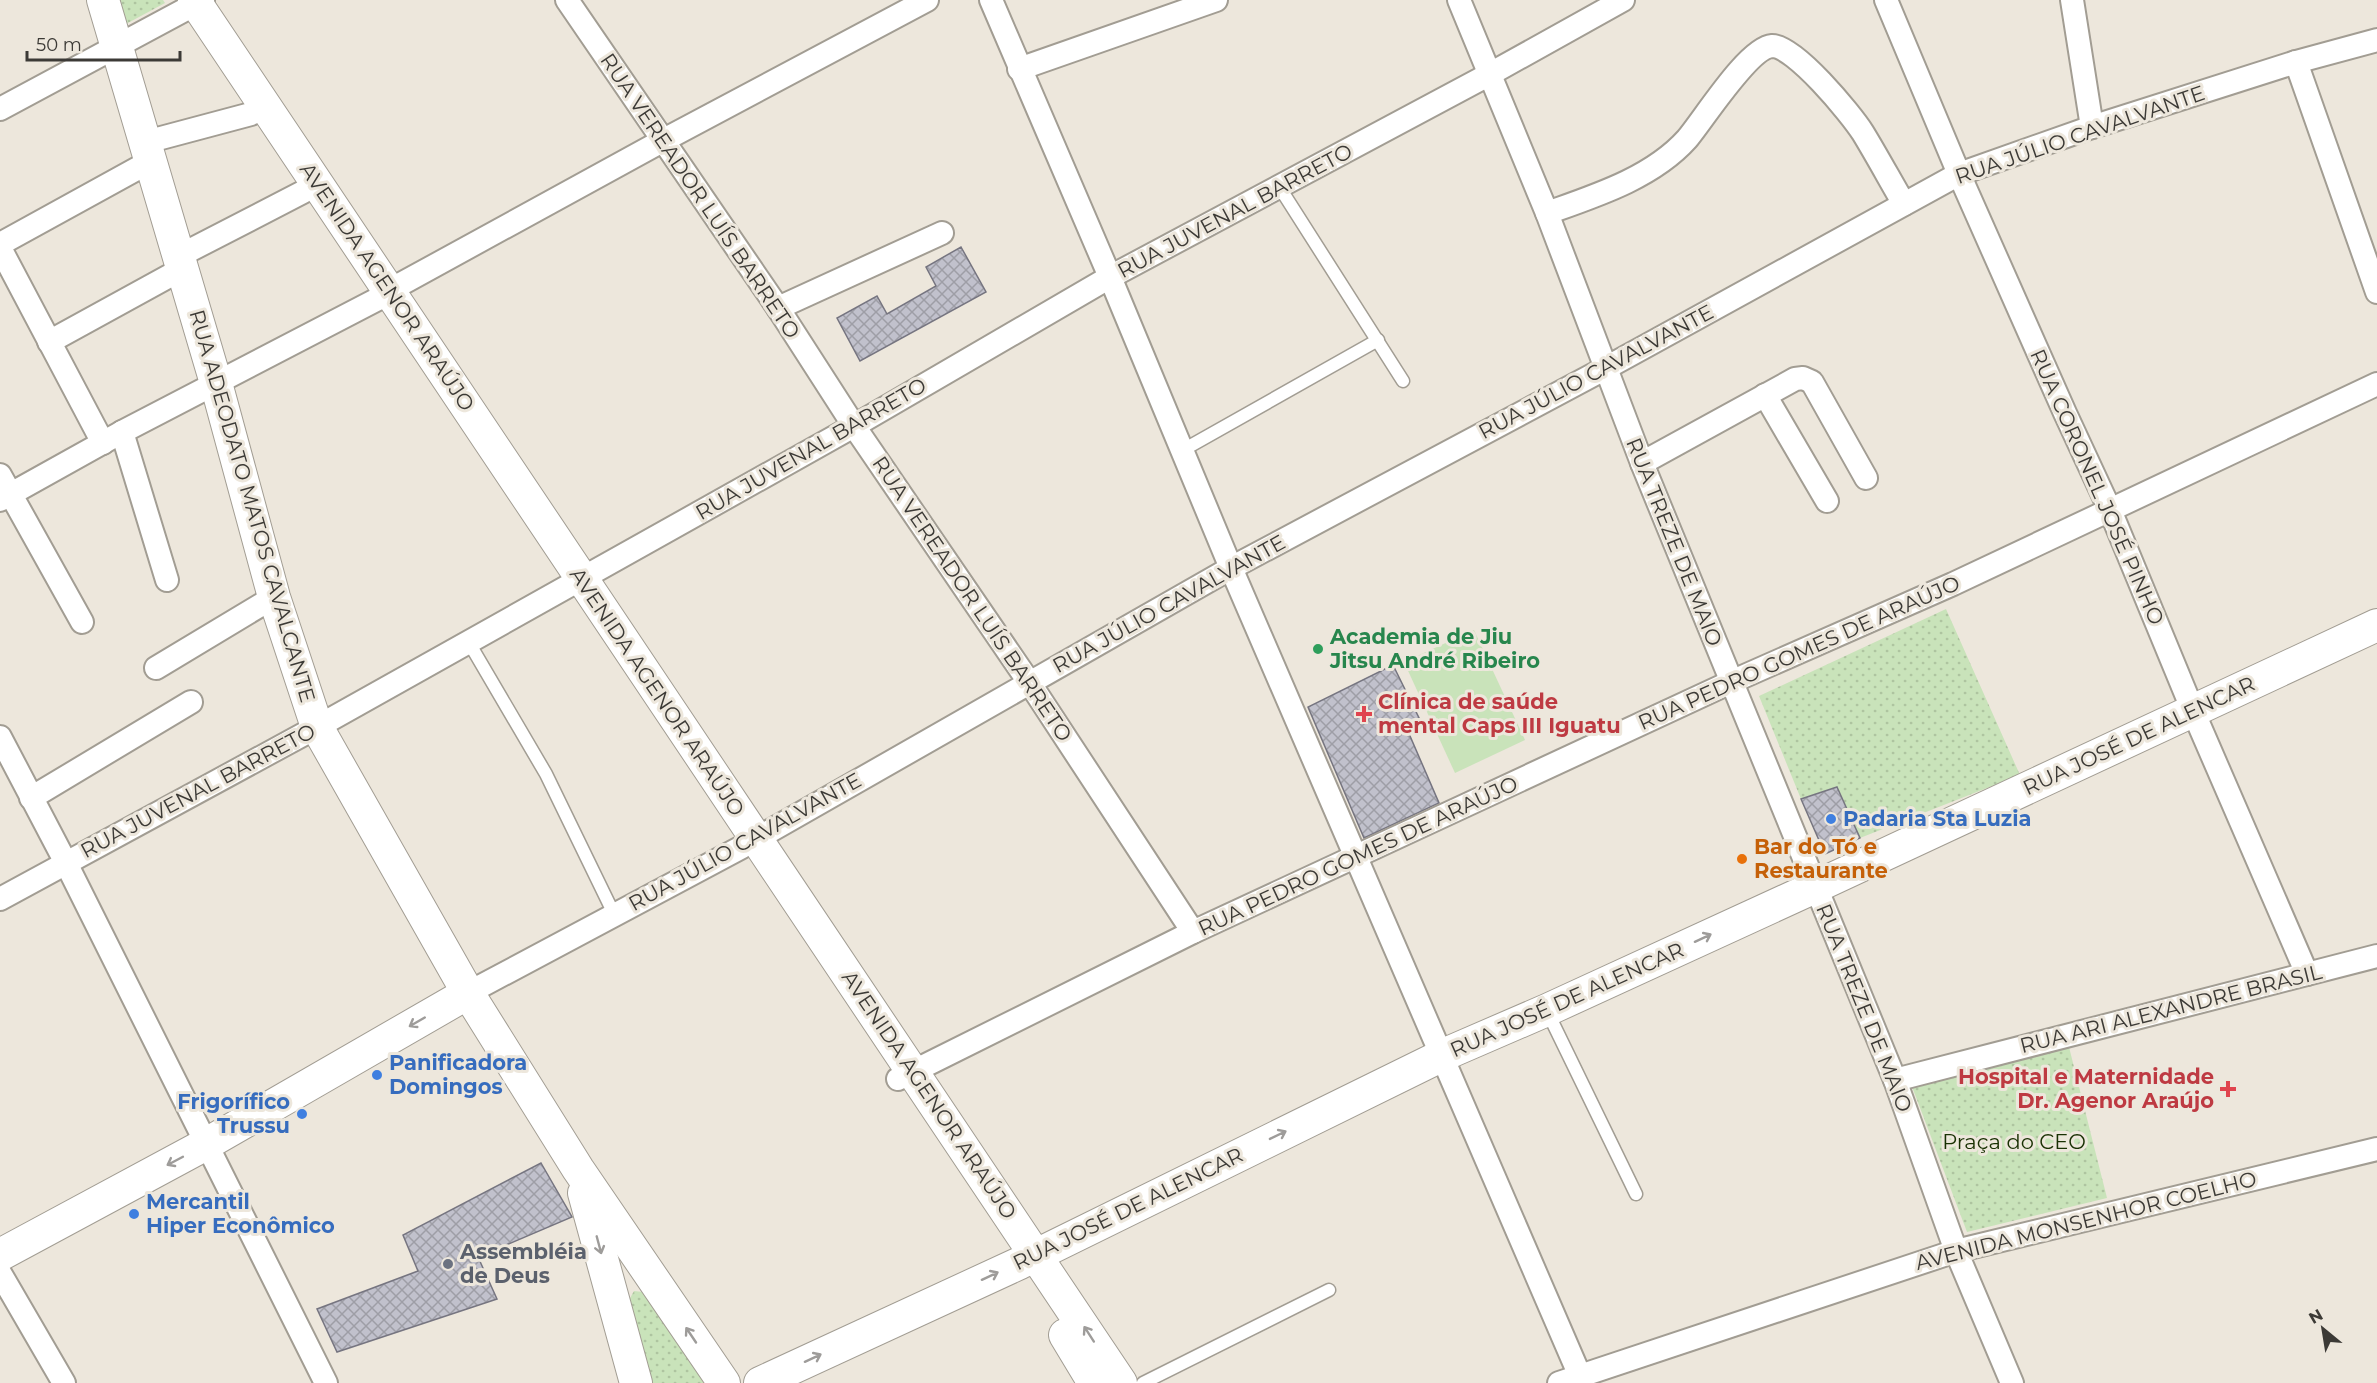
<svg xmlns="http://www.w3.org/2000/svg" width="2377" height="1383" font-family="Montserrat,sans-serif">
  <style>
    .grass { fill: url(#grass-dots) }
    .pitch { fill: #c9e3ba }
    .building { fill: url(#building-cross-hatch); stroke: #767580; stroke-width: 1.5 }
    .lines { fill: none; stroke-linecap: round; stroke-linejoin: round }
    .lane-casing { stroke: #a29d93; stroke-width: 15 }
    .street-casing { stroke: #a29d93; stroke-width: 26 }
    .secondary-casing { stroke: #a29d93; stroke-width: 34 }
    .lane { stroke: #fff; stroke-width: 12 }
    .street { stroke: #fff; stroke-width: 22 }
    .secondary { stroke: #fff; stroke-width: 32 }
    .oneway { stroke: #9e9c9a }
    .leisure-dot { fill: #2e9e5b; stroke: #ede7dc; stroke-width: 2 }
    .health-dot { fill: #e0444e; stroke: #ede7dc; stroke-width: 2 }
    .shop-dot { fill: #3f7fe0; stroke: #ede7dc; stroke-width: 2 }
    .food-dot { fill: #e8710a; stroke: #ede7dc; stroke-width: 2 }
    .worship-dot { fill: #6b7280; stroke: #ede7dc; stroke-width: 2 }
    .labels { text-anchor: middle; stroke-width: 6; stroke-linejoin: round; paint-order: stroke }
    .street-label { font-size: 21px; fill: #3c3a36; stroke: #ede7dc }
    .leisure-label { font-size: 21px; font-weight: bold; fill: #27864d; stroke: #ede7dc; text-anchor: start }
    .health-label { font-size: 21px; font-weight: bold; fill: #be3a42; stroke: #ede7dc; text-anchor: start }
    .shop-label { font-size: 21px; font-weight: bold; fill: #366cbe; stroke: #ede7dc; text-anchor: start }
    .food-label { font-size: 21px; font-weight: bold; fill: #c56008; stroke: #ede7dc; text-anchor: start }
    .park-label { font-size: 21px; fill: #193103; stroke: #ede7dc }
    .worship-label { font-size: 21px; font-weight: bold; fill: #5b616d; stroke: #ede7dc; text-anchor: start }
  </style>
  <defs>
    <pattern id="grass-dots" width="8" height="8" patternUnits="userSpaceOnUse" patternTransform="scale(1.5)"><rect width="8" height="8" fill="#c9e3ba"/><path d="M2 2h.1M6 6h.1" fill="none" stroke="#aec4a0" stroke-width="1.8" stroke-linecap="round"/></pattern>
    <pattern id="building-cross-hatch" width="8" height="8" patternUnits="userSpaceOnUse" patternTransform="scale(1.5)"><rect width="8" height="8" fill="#c1c1cc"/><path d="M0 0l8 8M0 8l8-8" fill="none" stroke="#9e9ea6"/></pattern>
  </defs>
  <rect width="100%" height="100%" fill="#ede7dc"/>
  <g class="grass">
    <polygon points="119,0 163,0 165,3 126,24"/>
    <polygon points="1946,609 2020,775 1860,838 1837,787 1801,799 1759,696"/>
    <polygon points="2069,1047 2107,1198 1967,1232 1911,1084"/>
    <polygon points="634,1291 643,1292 707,1383 649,1383 629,1300"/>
  </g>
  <polygon class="pitch" points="1474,630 1525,740 1455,773 1404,662"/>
  <g class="building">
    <polygon points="961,247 986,292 860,361 837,318 877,296 887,314 936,286 926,267"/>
    <polygon points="1393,665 1421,722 1407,729 1439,803 1364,838 1308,707"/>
    <polygon points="1837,787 1860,838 1825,854 1801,799"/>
    <polygon points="541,1163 572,1217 478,1257 497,1299 337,1352 317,1309 418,1271 403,1235"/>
  </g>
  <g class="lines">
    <defs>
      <g id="lane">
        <polyline points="1280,188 1403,381"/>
        <polyline points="1183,450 1378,340"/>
        <polyline points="468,641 546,774 614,914"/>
        <polyline points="1547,1011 1636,1194"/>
        <polyline points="1143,1383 1329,1290"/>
      </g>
      <g id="street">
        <polyline points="567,0 778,308 854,426 1029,682 1193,932"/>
        <polyline points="991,0 1110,277 1231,568 1583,1383"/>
        <polyline points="1459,0 1547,213 1642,463 1895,1080 1956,1251 2012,1383"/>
        <polyline points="1886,0 1959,174 2065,413 2110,510 2193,711 2307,974"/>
        <polyline points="2072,0 2092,127"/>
        <polyline points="2296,62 2377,292"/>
        <polyline points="1019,69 1216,0"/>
        <polyline points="0,109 203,0"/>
        <polyline points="146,142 251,114"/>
        <path d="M1547,213C1595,196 1652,178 1687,139C1704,119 1748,48 1772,46C1794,45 1851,114 1863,133C1877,156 1890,180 1904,204"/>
        <polyline points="0,244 151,161"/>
        <polyline points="0,248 103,443"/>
        <polyline points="179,256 303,192"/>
        <polyline points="778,308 942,233"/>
        <polyline points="49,342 182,269"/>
        <polyline points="1765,395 1827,501"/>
        <polyline points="122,432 167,580"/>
        <polyline points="1642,463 1795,379 1803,378 1812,382 1866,478"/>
        <polyline points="0,475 82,622"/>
        <polyline points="0,500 122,432 376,300 390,290 662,141 927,0"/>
        <polyline points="156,668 274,597"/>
        <polyline points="0,737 66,863 326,1383"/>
        <polyline points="31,798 191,702"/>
        <polyline points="0,899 317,727 854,426 1110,277 1490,74 1623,0"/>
        <polyline points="468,993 742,847 1231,568 1606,368 1959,174 2092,127 2296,62 2377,40"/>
        <polyline points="898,1079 1193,932 1731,682 1953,584 2377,384"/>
        <polyline points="1895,1080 2377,956"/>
        <polyline points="0,1273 64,1383"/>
        <polyline points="1559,1383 1956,1251 2377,1149"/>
      </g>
      <g id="secondary">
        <polyline points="103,0 216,383 274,597 317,727 468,993 578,1169 724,1383"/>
        <polyline points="194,0 1121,1383"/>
        <polyline points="584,1193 636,1383"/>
        <polyline points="0,1255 208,1143 468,993"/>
        <polyline points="1065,1335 1094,1383"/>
        <polyline points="760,1383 1020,1263 1443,1055 1547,1010 1815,887 2377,625"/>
      </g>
    </defs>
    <use href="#lane" class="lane-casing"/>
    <use href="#street" class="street-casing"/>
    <use href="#secondary" class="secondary-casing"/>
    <use href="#lane" class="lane"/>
    <use href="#street" class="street"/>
    <use href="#secondary" class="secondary"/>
  </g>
  <defs><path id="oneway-shaft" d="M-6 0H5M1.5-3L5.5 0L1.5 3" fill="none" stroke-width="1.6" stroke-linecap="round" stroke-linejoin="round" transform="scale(1.5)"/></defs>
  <g class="oneway">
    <use href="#oneway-shaft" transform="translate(1703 938) rotate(-25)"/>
    <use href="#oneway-shaft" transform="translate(417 1022) rotate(150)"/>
    <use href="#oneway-shaft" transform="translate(1278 1135) rotate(-26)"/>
    <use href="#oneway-shaft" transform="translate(175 1161) rotate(152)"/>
    <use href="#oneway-shaft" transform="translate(599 1245) rotate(75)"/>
    <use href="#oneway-shaft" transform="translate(990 1276) rotate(-25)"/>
    <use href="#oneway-shaft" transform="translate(1089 1334) rotate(-123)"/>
    <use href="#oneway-shaft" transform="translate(691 1335) rotate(-124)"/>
    <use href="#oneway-shaft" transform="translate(813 1358) rotate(-25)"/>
  </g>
  <circle class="leisure-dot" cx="1318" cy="649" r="6"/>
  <g class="health-dot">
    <path d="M1361 705h6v6h6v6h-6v6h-6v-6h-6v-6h6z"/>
    <path d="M2225 1080h6v6h6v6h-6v6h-6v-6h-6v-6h6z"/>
  </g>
  <g class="shop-dot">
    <circle cx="1831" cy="819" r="6"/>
    <circle cx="377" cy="1075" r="6"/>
    <circle cx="302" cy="1114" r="6"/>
    <circle cx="134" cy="1214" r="6"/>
  </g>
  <circle class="food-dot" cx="1742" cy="859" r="6"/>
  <circle class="worship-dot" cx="448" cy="1264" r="6"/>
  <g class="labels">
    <g class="street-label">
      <text transform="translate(2080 135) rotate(-19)" y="7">RUA JÚLIO CAVALVANTE</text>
      <text transform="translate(700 196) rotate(56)" y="7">RUA VEREADOR LUÍS BARRETO</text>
      <text transform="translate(1235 211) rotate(-28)" y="7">RUA JUVENAL BARRETO</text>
      <text transform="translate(387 287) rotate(56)" y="7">AVENIDA AGENOR ARAÚJO</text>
      <text transform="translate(1596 372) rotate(-28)" y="7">RUA JÚLIO CAVALVANTE</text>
      <text transform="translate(811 449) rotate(-30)" y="7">RUA JUVENAL BARRETO</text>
      <text transform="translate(2097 487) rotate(66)" y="7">RUA CORONEL JOSÉ PINHO</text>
      <text transform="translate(252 506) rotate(74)" y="7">RUA ADEODATO MATOS CAVALCANTE</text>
      <text transform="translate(1674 542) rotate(68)" y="7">RUA TREZE DE MAIO</text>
      <text transform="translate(972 599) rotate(56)" y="7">RUA VEREADOR LUÍS BARRETO</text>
      <text transform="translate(1169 604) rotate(-29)" y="7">RUA JÚLIO CAVALVANTE</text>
      <text transform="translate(1799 653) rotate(-24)" y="7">RUA PEDRO GOMES DE ARAÚJO</text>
      <text transform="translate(657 692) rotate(56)" y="7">AVENIDA AGENOR ARAÚJO</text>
      <text transform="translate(2139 736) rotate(-25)" y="7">RUA JOSÉ DE ALENCAR</text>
      <text transform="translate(198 791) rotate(-28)" y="7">RUA JUVENAL BARRETO</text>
      <text transform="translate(745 842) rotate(-29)" y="7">RUA JÚLIO CAVALVANTE</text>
      <text transform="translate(1358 856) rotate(-25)" y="7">RUA PEDRO GOMES DE ARAÚJO</text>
      <text transform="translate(1567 1000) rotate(-24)" y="7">RUA JOSÉ DE ALENCAR</text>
      <text transform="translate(1864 1008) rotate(68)" y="7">RUA TREZE DE MAIO</text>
      <text transform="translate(2171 1009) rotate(-14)" y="7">RUA ARI ALEXANDRE BRASIL</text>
      <text transform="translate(929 1095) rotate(56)" y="7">AVENIDA AGENOR ARAÚJO</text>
      <text transform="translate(1128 1209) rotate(-26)" y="7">RUA JOSÉ DE ALENCAR</text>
      <text transform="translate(2086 1221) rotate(-14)" y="7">AVENIDA MONSENHOR COELHO</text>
    </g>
    <g class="leisure-label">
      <text x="1330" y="644">Academia de Jiu<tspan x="1330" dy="24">Jitsu André Ribeiro</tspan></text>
    </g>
    <g class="health-label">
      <text x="1378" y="709">Clínica de saúde<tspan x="1378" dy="24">mental Caps III Iguatu</tspan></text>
      <text x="2214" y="1084" text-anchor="end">Hospital e Maternidade<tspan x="2214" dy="24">Dr. Agenor Araújo</tspan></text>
    </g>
    <g class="shop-label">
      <text x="1843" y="826">Padaria Sta Luzia</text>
      <text x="389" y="1070">Panificadora<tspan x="389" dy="24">Domingos</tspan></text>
      <text x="290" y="1109" text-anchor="end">Frigorífico<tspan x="290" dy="24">Trussu</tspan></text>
      <text x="146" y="1209">Mercantil<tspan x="146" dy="24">Hiper Econômico</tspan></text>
    </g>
    <g class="food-label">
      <text x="1754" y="854">Bar do Tó e<tspan x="1754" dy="24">Restaurante</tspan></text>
    </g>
    <g class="park-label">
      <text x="2014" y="1149">Praça do CEO</text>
    </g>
    <g class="worship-label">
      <text x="460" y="1259">Assembléia<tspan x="460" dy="24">de Deus</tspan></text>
    </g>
  </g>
  <g transform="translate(2323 1329) rotate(330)" stroke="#ede7dc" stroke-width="4.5" paint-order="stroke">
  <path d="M0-4.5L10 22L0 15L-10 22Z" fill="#3c3a36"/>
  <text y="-9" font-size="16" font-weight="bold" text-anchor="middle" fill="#3c3a36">N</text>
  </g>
  <path d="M27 51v9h153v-9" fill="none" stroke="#3c3a36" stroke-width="3"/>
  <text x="36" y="51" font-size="18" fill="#3c3a36" stroke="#ede7dc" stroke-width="4.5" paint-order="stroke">50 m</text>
</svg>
